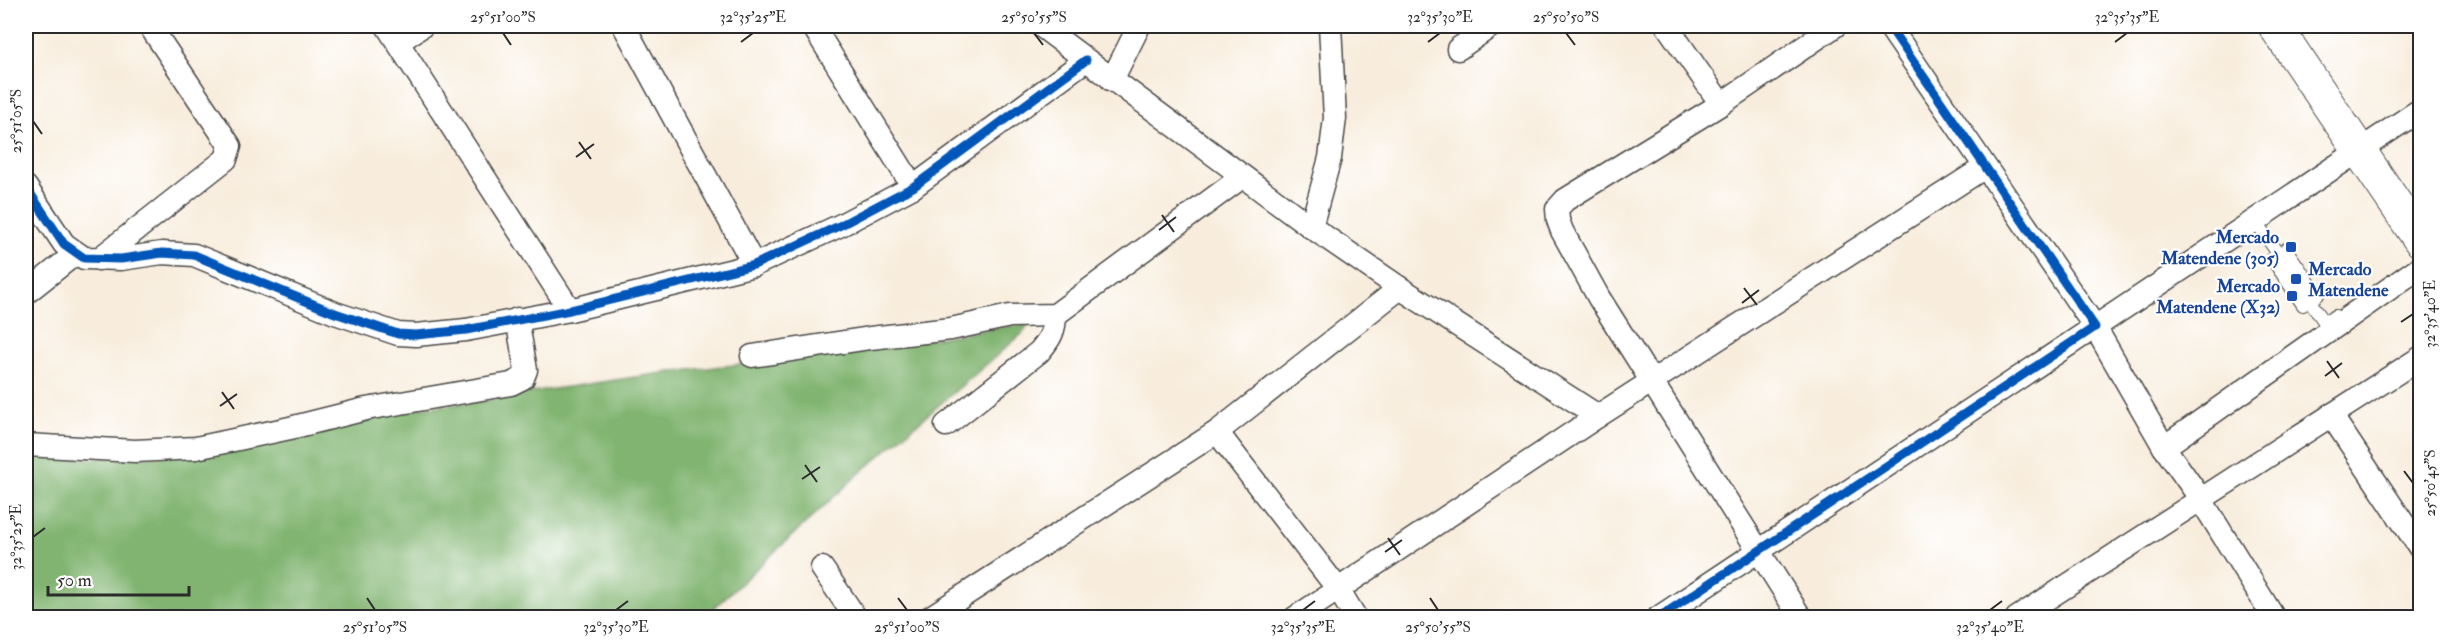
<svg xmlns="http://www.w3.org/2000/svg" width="2446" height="643" font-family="'IM FELL Double Pica',serif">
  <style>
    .forest { fill: #80b470; stroke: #56704e; stroke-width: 1.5 }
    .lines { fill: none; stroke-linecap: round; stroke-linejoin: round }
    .lane-casing { stroke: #4a4846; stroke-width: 14 }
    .street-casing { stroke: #4a4846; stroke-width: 25 }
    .secondary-casing { stroke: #4a4846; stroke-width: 35 }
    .lane { stroke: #fff; stroke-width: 12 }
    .street { stroke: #fff; stroke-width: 22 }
    .secondary { stroke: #fff; stroke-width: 33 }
    .cycleway-casing { stroke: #fff; stroke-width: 13 }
    .cycleway { stroke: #0057b8; stroke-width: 9 }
    .ticks { fill: none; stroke: #2b2b2b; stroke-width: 2 }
    .transit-dot { fill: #1a4fb4; stroke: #fff; stroke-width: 2 }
    .labels { text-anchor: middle; stroke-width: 4.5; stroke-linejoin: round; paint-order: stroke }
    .transit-label { font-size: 18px; font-weight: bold; fill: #164399; stroke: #fff; text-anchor: end }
    .neatline { fill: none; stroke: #2b2b2b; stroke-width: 2 }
    .ticks-label { font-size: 15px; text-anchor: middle; fill: #2b2b2b }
  </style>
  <rect width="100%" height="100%" fill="#fff"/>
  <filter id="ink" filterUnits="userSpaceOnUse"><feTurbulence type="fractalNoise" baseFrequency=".0167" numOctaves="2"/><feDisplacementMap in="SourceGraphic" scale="12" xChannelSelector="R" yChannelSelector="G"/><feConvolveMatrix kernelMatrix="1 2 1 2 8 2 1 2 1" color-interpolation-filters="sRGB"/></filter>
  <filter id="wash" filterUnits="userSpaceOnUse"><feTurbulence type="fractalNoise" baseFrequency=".008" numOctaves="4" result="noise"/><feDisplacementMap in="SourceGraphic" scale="24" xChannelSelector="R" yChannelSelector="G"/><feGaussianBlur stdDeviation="1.35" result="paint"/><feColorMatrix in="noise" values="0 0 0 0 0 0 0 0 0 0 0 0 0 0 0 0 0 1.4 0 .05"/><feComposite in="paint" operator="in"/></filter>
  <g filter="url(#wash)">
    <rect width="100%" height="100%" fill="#f8eddd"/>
    <polygon class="forest" points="1028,325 1023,333 861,472 704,617 26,617 26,456 80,459 200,455 421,408 486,401 520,394 663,373 858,351 1009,326"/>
  </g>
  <g filter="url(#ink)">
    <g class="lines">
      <defs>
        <g id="lane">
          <polyline points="2268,219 2259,226 2325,323 2335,316"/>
          <polygon points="2286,249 2318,295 2303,305 2272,259"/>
        </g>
        <g id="street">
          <polyline points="387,26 570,310"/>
          <polyline points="624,26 754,265"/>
          <polyline points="813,26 913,187"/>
          <polyline points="1041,26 1311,227 1400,288 1598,416"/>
          <polyline points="1667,26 1721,104"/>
          <polyline points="398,42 422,26"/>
          <polyline points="1458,49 1491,26"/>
          <polyline points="1112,80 1139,26"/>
          <polyline points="26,187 64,244 84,258 121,259 162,253 194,255 335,313 398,334 416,335 466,330 570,310 754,265 841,225 913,187 1086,60"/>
          <polyline points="1311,227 1330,158 1335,118 1330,26"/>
          <polyline points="99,259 226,159 230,146 150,26"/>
          <polyline points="26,293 75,254"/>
          <polyline points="752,356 870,338 951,329 1010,316 1055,315 1242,177"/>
          <polyline points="2331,415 2420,548"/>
          <path d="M946,425L1039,352C1050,339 1055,331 1055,315"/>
          <polyline points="1217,432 1338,589 1356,618"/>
          <polyline points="26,445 135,451 196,448 290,428 366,409 511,384 523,378 526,370 517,319"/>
          <polyline points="2164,447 2420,267"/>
          <polyline points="822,568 856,618"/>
          <polyline points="929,618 1217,432 1400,288"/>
          <polyline points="1295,618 1598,416 1985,167"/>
          <polyline points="1658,618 2095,327 1889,26"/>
          <polyline points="1801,618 1599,298 1562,231 1558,220 1557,209 1565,200 1721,104 1835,26"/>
          <polyline points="2017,618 2420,358"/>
          <polyline points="2274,618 2200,498 2164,447 2095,327 2420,110"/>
        </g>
        <polyline id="secondary" points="2275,26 2420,240"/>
      </defs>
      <use href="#lane" class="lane-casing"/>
      <use href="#street" class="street-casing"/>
      <use href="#secondary" class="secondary-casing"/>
      <use href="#lane" class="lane"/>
      <use href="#street" class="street"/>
      <use href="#secondary" class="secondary"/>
      <defs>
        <g id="cycleway">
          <polyline points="26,187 64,244 84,258 121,259 162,253 194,255 335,313 398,334 416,335 466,330 570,310 754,265 841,225 913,187 1086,60"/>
          <polyline points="1658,618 2095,327 1889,26"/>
        </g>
      </defs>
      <use href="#cycleway" class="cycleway-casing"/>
      <use href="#cycleway" class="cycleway"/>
    </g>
  </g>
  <path class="ticks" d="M503,33L511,45M1034,33L1043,45M1566,33L1575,45M741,42L753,33M1428,42L1440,33M2115,42L2127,33M33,121L42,134M579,142L591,159M576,157L594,144M1162,215L1174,232M1159,230L1176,217M1744,288L1757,305M1742,303L1759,290M2401,322L2413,314M2327,361L2339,378M2325,376L2342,363M222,392L234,409M220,406L237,394M805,465L817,482M2404,471L2413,483M802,479L820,467M33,537L45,528M1388,538L1400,555M1385,552L1402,540M367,598L375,610M898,598L907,610M1430,598L1438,610M616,610L628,601M1303,610L1315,601M1990,610L2002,601"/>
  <g class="transit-dot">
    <rect x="2285" y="241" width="12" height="12" rx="3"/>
    <rect x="2290" y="273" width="12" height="12" rx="3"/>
    <rect x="2286" y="290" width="12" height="12" rx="3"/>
  </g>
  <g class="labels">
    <g class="transit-label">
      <text x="2279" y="243">Mercado<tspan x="2279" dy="21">Matendene (305)</tspan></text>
      <text x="2308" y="275" text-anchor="start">Mercado<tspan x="2308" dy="21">Matendene</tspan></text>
      <text x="2280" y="292">Mercado<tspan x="2280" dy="21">Matendene (X32)</tspan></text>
    </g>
  </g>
  <rect width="2446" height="643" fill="none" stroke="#fff" stroke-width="66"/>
  <path d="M48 586v9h141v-9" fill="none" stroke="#2b2b2b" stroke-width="3"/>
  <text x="57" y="586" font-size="18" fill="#2b2b2b" stroke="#ffffff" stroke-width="4.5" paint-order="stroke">50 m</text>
  <rect x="33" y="33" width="2380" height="577" class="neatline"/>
  <g class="ticks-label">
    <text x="503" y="22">25°51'00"S</text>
    <text x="753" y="22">32°35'25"E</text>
    <text x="1034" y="22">25°50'55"S</text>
    <text x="1440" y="22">32°35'30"E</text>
    <text x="1566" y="22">25°50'50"S</text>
    <text x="2127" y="22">32°35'35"E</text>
    <text transform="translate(16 121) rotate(-90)" y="5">25°51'05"S</text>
    <text transform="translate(2430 314) rotate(-90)" y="5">32°35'40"E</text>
    <text transform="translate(2430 483) rotate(-90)" y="5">25°50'45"S</text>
    <text transform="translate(16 537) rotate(-90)" y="5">32°35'25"E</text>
    <text x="375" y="632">25°51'05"S</text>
    <text x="616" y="632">32°35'30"E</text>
    <text x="907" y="632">25°51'00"S</text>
    <text x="1303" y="632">32°35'35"E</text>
    <text x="1438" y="632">25°50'55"S</text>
    <text x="1990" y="632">32°35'40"E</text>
  </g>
</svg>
